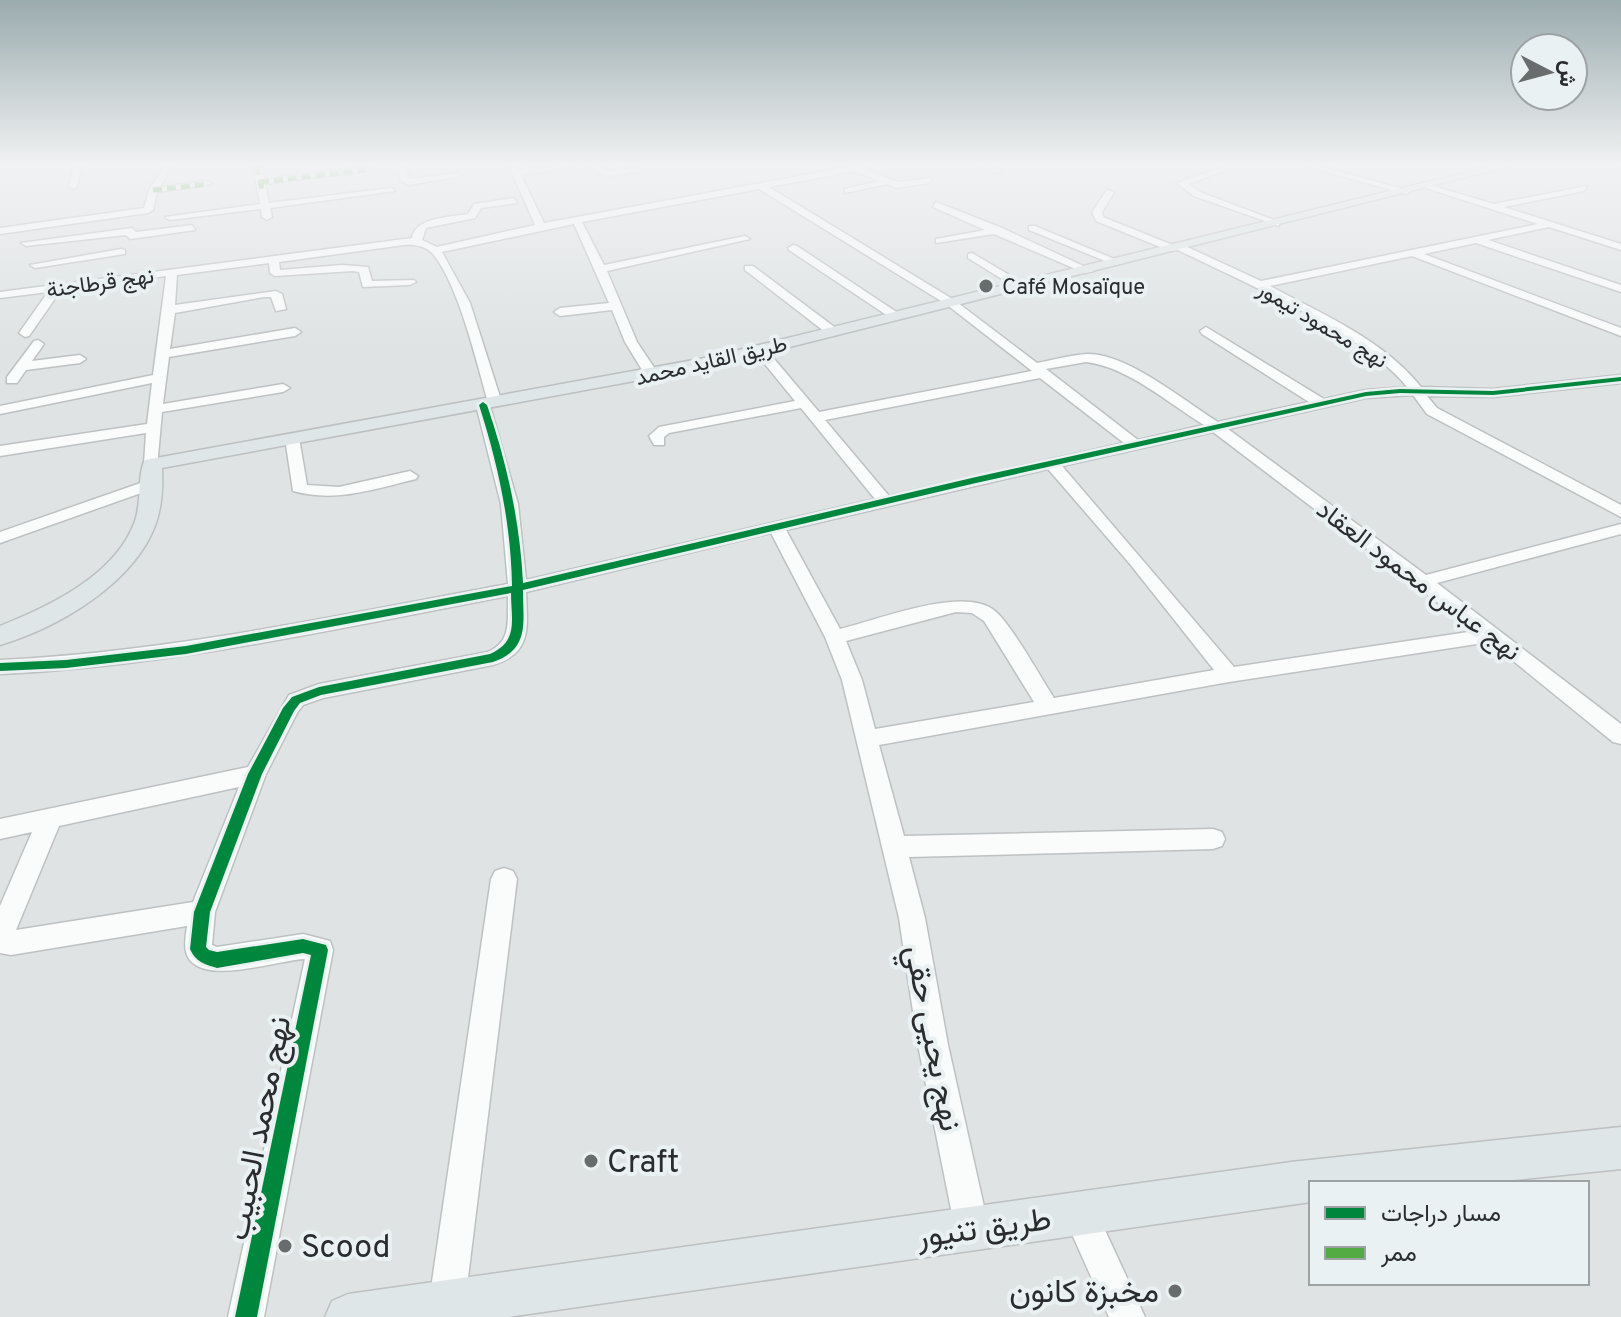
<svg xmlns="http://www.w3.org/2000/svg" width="1621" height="1317" font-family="Overpass,Vazirmatn,sans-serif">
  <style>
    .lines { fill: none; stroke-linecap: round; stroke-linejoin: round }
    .minor-casing { stroke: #bec1c2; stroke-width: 3 }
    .major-casing { stroke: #bdbfc0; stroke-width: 3 }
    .minor { fill: #fafbfb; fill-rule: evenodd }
    .major { fill: #dfe6e8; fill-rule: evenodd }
    .quiet { stroke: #53ab44; stroke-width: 5; stroke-dasharray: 9 5; stroke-linecap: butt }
    .cycleway-casing { stroke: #eaf1f3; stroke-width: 5 }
    .cycleway { fill: #00873e; fill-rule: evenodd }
    .poi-dot { fill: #696c6d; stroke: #eaf1f3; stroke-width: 3 }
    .labels { text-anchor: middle; stroke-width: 8; stroke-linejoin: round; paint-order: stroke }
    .far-street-label { font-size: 22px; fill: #2a2c2d; stroke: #eaf1f3 }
    .far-poi-label { font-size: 22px; fill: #2a2c2d; stroke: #eaf1f3; text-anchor: start }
    .street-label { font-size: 26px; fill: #2a2c2d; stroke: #eaf1f3 }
    .near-street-label { font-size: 32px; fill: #2a2c2d; stroke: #eaf1f3 }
    .near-poi-label { font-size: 32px; fill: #2a2c2d; stroke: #eaf1f3; text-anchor: start }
  </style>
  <rect width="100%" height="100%" fill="#dfe3e4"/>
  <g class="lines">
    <defs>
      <g id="minor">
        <polygon points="74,166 82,166 77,186 73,189 69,186"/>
        <polygon points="164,166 172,166 160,187 208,181 212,184 157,192 153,210 148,213 0,234 0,228 144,208 149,190"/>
        <polygon points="253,166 261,166 264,179 367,167 371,170 265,184 269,203 391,188 395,191 270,208 272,217 267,220 262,217 261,209 170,220 165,217 260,204"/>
        <polygon points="397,166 405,166 409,179 458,173 462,176 409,185 401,181"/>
        <path d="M509,166H517L519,170L575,166L521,175L544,223L853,166H871L865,169L897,182L932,178L929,183L896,188L887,184L845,193V189L879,181L855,171L769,187L954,300L1037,363C1053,360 1071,355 1087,354C1127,353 1184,401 1218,422L1309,402L1202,334L1200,331L1206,327L1324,399L1366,390L1407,387C1367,335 1239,280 1178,250L1170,251L1096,221L1092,212L1107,190L1114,192L1102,212L1103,217L1175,246L1183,245L1261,281L1538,224L1426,188V184L1494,204L1587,186L1584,191L1504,207L1621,244V250L1549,227L1488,240L1621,285V292L1476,243L1424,254L1621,328V336L1412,256L1270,286C1322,314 1384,340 1421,387L1493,389L1621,375V383L1493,397L1427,396L1437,408L1621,505V517L1427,414L1413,395L1366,398L1228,429L1426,575L1621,524V534L1437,583L1621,724V744L1613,742L1490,642L1229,682L879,745L904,836L1213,829L1222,832L1225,839L1222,846L1213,849L909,857L925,918L948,1045L989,1229L984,1241L972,1246L960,1241L955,1229L918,1045L899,918L842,680L825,637L771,533L526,592C527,626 533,653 493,665L323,698L303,705L297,713L266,774L215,912L212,945L217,947L303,934L330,941L333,950L264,1317H228L305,959C277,960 196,989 186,952C184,944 186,934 187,926L11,955L0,953V906L32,832L0,839V819L248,767L289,695L319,684L488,652C513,641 507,619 508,596C339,628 172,666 0,674V660C172,652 339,615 508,584L501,504L476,405L488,402C476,361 459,286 433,254C426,246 414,244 404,245L279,262L280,270L342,265L368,267L372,281L414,280L416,282L410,285L363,287L359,272L353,271L275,276L270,273L269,263L177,275L175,305L276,291L282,294L286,309L276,311L271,297H264L175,313L170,349L295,328L301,332L295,336L169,357L163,404L283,384L290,388L283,392L162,412L157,467L152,469L144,464L146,433L0,456V446L147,424L152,383L0,414V406L153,375L166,276L61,290L29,336L25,337L19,333L48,292L0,298V292L412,238C415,217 451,217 468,214L474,204L514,198L517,203L481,208L475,218L426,228L422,240L437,247L535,225ZM759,189L946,304L1032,371L819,412L764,347H756V353L795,401L659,427L649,436L654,445H664V437L669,433L801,408L875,499L526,580L518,504L490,406L502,403L470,303L442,252L574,224L609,303L560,308L554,312L560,316L612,310L625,342L647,378L652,379L659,375L637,342L607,271L750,239L745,236L604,265L582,222ZM1086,362C1128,367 1168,403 1204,425L1138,440L1046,369ZM1040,378L1124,443L889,496L825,420ZM1213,432L1475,631L1234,667L1062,466ZM1048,469L1130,564L1214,670L1054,698C1041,678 1011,624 995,611C964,585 878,620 840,629L786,530ZM956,612L972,613L984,621L1034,702L875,729L862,680L846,641ZM239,787L193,902L16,930L59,826Z"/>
        <polygon points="590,166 599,166 607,171 635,168 639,171 605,177"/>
        <polygon points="983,166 994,166 1002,171 995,173"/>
        <polygon points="1305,166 1319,166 1410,191 1406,194"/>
        <polygon points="1217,169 1224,171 1188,184 1200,192 1279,222 1279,226 1194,196 1177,183"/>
        <polygon points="936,202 1002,228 1094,271 1085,273 994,234 936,243 936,239 985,230 933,207"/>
        <polygon points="192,225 195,230 130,239 126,235 26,246 21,243 132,228 136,232"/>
        <polygon points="1029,226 1035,226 1124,263 1115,265 1029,230"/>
        <polygon points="793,245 797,246 904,317 894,320 789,250 788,248"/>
        <polygon points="121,249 125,250 125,254 35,268 30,265"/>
        <polygon points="972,253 1026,285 1028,287 1018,289 968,258 968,254"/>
        <polygon points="745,266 753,266 837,329 837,335 829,335 745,270"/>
        <polygon points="38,340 44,344 32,361 80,355 86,359 80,363 26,370 17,383 7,383 7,377 34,341"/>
        <path d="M292,434L299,438L307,485L339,487L410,471L418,476L416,479C374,489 336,503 293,491L285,438Z"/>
        <polygon points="152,479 160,484 158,487 0,543 0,532"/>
        <polygon points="504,868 513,871 517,879 465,1302 459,1314 453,1317 435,1314 429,1302 491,879 495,871"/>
        <polygon points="1080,1197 1092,1202 1145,1317 1109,1317 1063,1214 1068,1202"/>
      </g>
      <g id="major">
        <path d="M1492,166H1510L710,367L162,468C163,487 162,505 156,523C135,583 58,628 0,645V626C50,606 116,575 135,521C142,502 137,474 145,460L710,357Z"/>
        <polygon points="1621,1127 1621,1169 1486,1183 1311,1183 1311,1202 508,1317 325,1317 332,1301 348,1294 1291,1162"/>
      </g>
    </defs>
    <use href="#minor" class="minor-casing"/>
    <use href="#major" class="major-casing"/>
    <use href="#minor" class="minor"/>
    <use href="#major" class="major"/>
    <g class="quiet">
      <polyline points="257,166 262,189"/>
      <polyline points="260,182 367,170"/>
      <polyline points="153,190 208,184"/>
    </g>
    <defs>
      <path id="cycleway" d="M1621,377V381L1493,395L1400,393L1366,396L976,483L523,590C523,623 530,649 493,662L321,695L300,703L294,711L262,774L210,912L206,947L209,950L217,952L303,939L326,945L328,950L257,1317H235L311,955L303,953L217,968C204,964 196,962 190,949L194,912L248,774L283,708L292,697L319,687L490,654C519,641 511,620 511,593L186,654L66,668L0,671V663L66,660L186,646L512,586C511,524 498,464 479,405L483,402L487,405C507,463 520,522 523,583L976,477L1366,392L1400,389L1493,391Z"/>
    </defs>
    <use href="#cycleway" class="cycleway-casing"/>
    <use href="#cycleway" class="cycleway"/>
  </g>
  <linearGradient id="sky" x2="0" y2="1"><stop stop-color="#9aabae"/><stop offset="0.47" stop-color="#f1f2f3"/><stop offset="1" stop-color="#f1f2f3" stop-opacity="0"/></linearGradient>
  <rect width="1621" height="350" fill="url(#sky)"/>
  <g class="poi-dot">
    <circle cx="986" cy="286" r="8"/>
    <circle cx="591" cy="1161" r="8"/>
    <circle cx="285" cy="1246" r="8"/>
    <circle cx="1175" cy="1291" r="8"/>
  </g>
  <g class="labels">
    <g class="far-street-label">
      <text transform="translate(100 282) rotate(-8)" y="8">نهج قرطاجنة</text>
      <text transform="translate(1323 324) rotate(31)" y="8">نهج محمود تيمور</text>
      <text transform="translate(711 360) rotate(-13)" y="8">طريق القايد محمد</text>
    </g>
    <g class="far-poi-label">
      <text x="1002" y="294">Café Mosaïque</text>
    </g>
    <g class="street-label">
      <text transform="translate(1419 580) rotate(37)" y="9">نهج عباس محمود العقاد</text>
    </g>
    <g class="near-street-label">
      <text transform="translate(934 1038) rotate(79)" y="11">نهج يحيى حقي</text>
      <text transform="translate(258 1128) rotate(-79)" y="11">نهج محمد الحبيب</text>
      <text transform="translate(984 1227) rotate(-8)" y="11">طريق تنيور</text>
    </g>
    <g class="near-poi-label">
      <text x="607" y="1172">Craft</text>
      <text x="301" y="1257">Scood</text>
      <text x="1159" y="1302" text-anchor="end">مخبزة كانون</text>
    </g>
  </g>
  <rect x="1309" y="1181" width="280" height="104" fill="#eaf1f3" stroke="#9da2a4" stroke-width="2"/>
  <rect x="1325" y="1207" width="40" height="12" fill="#00873e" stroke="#9da2a4" stroke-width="2"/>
  <text x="1381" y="1221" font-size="24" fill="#2a2c2d">مسار دراجات</text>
  <rect x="1325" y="1247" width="40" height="12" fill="#53ab44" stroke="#9da2a4" stroke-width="2"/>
  <text x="1381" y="1261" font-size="24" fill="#2a2c2d">ممر</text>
  <g transform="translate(1549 72) rotate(96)"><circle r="38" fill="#eaf1f3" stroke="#9da2a4" stroke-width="2"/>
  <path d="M0-6L14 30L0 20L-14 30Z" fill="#696c6d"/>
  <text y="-12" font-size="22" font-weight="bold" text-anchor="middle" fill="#2a2c2d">ش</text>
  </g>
</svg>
